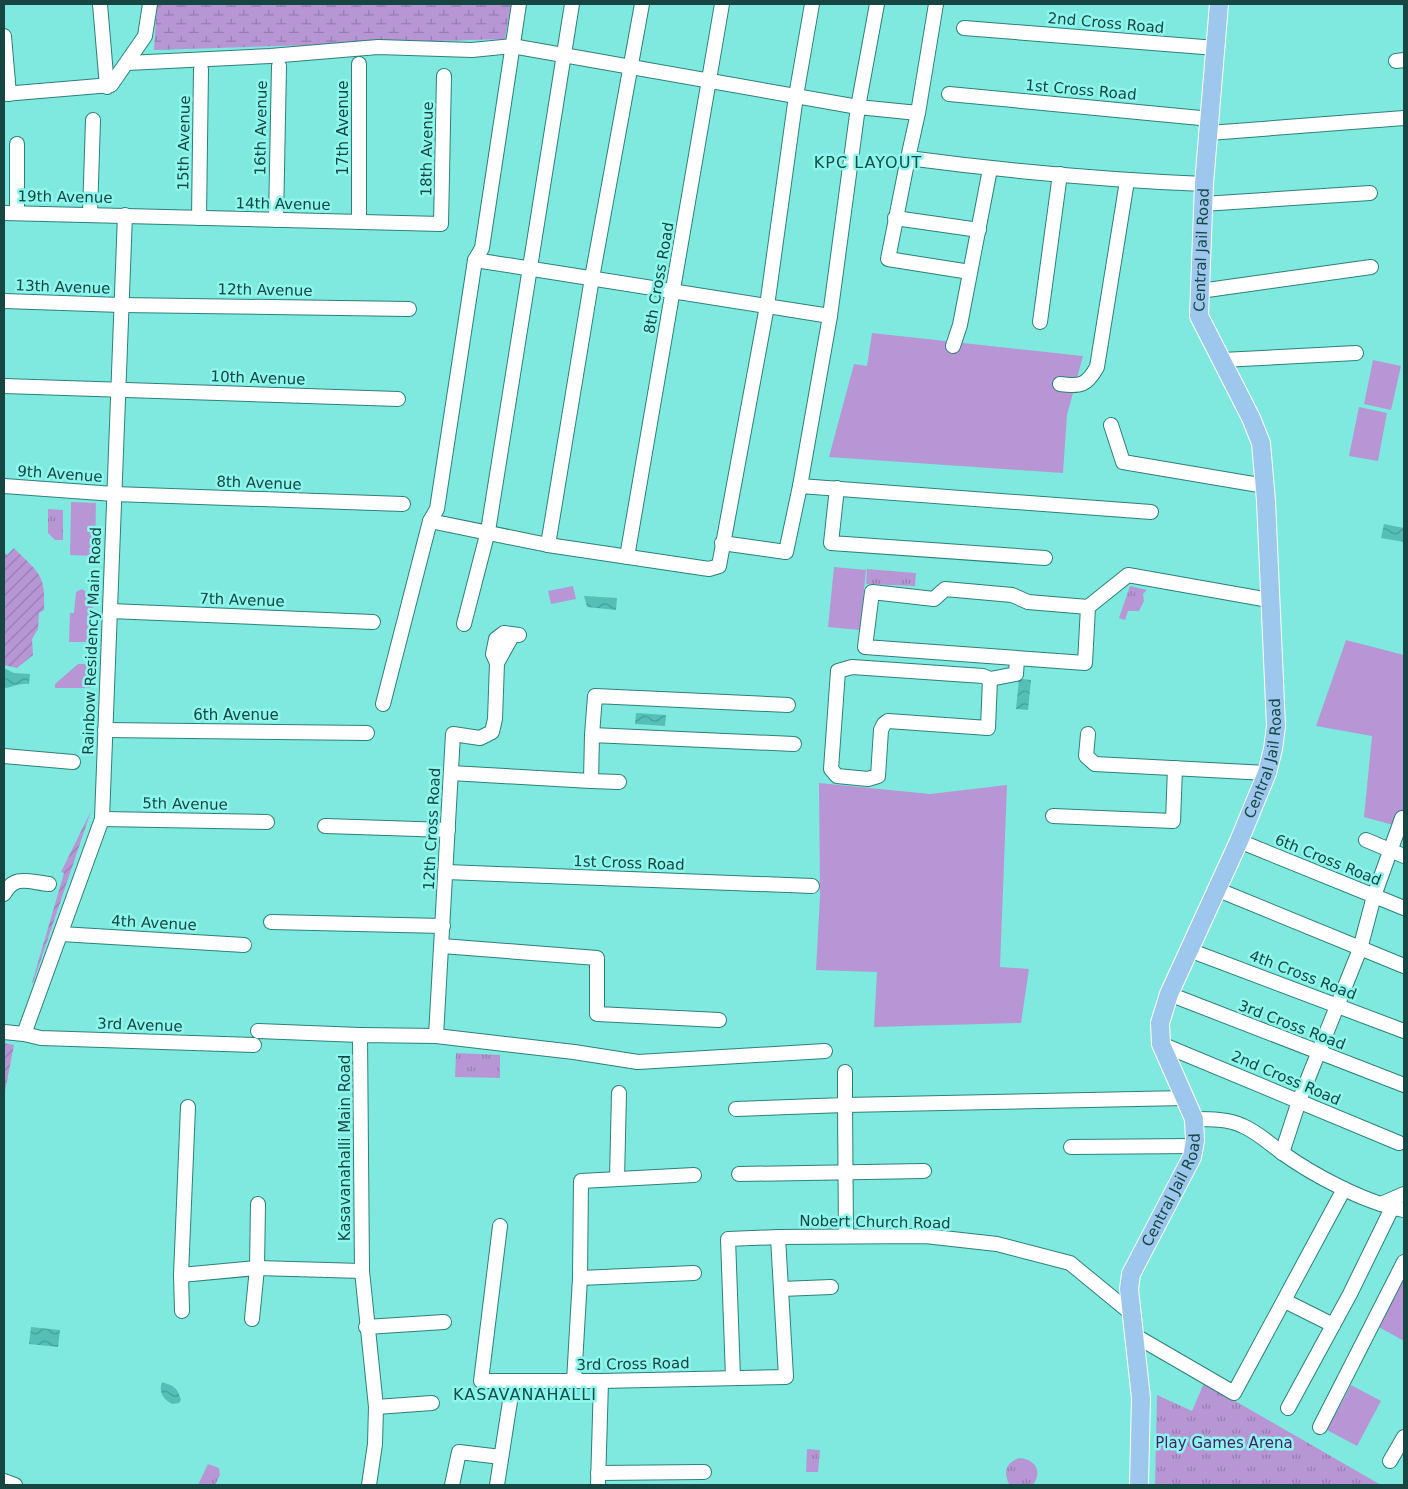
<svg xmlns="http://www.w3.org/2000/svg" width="1408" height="1489" font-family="'DejaVu Sans',sans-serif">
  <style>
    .grass { fill: #b896d6 }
    .wetland { fill: url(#wetland-marsh) }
    .park { fill: url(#park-tufts) }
    .garden { fill: url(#garden-furrows) }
    .water { fill: url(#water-waves) }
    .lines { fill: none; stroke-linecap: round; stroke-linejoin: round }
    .minor-casing { stroke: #2d807a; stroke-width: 16 }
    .major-casing { stroke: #fff; stroke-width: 20 }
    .minor { stroke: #fff; stroke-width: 14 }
    .major { stroke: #9ec7ee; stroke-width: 18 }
    .labels { text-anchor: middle; stroke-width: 5; stroke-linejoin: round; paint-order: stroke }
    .street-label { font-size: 15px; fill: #174541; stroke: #8df6ed }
    .park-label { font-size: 15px; fill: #491c68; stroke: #8df6ed }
    .neighbourhood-label { font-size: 16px; letter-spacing: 1px; fill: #124e4a; stroke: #8df6ed }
  </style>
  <defs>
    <pattern id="wetland-marsh" width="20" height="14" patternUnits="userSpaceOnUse" patternTransform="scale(1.25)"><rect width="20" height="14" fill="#b896d6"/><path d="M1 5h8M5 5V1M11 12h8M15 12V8" fill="none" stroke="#957caf"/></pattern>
    <pattern id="park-tufts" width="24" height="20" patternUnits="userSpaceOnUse" patternTransform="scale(1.25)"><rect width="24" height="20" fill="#b896d6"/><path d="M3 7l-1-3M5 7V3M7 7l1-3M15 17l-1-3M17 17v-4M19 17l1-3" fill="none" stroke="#957caf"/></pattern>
    <pattern id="garden-furrows" width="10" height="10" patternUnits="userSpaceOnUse" patternTransform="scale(1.25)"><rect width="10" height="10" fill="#b896d6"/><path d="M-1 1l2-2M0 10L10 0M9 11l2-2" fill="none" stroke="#957caf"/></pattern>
    <pattern id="water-waves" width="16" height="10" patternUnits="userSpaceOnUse" patternTransform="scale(1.25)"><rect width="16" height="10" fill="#55bfb7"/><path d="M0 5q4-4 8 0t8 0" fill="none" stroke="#459d96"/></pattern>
  </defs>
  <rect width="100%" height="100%" fill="#7fe9e0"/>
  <g class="grass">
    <polygon points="872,333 1083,356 1067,415 1063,473 829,457 854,364 867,366"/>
    <polygon points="1373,360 1401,366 1391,410 1364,404"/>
    <polygon points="1359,407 1387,413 1378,461 1349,456"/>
    <polygon points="71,502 96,503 95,556 70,555"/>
    <polygon points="834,567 866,570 860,630 828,627"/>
    <polygon points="573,586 576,599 551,604 548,591"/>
    <polygon points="82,589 93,597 91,642 69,642 70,613 74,613 76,592"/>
    <polygon points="1346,640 1404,655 1404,828 1364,817 1372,736 1316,726"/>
    <polygon points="78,664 91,664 91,688 55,688 55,684"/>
    <polygon points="819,783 930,794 1007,785 1000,967 1029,969 1021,1023 874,1027 877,972 816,970 820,896"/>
    <polygon points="1404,1277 1404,1341 1377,1326"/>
    <polygon points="1351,1385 1381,1401 1357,1446 1327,1430"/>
  </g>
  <polygon class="wetland" points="157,4 511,4 505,39 154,50"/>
  <g class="park">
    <polygon points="48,509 63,510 63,540 55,540 48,533"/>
    <polygon points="867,569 916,573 915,586 866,584"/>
    <polygon points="1130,586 1147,590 1143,594 1144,601 1139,611 1128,611 1125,620 1119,618"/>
    <polygon points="456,1053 500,1055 500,1078 455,1077"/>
    <polygon points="1204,1383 1381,1485 1155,1485 1157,1395 1192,1411"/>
    <polygon points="807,1449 820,1450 818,1472 806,1472"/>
    <path d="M1019,1458C1035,1459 1043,1471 1033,1485L1009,1484C1003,1471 1006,1463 1019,1458Z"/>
    <polygon points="208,1464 219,1468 220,1475 215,1485 198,1485"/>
  </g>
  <g class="garden">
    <path d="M14,548C38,573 46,573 44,610L39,613L38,629L32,639L33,655L17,668L4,665V552L7,555Z"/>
    <polygon points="91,811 33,983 32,983 64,873 61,872"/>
    <polygon points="4,1043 14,1045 5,1091 4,1091"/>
  </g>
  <g class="water">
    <polygon points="1384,524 1404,528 1404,542 1381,538"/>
    <polygon points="584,596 617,598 616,610 587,607"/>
    <path d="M4,668L14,673L30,674L29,684C17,683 13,688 4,688Z"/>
    <polygon points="1019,679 1031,680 1028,710 1016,709"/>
    <polygon points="636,713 666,715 665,726 635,724"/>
    <polygon points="31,1327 60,1330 58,1347 29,1344"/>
    <path d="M162,1382C174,1386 177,1387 181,1400L179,1403L172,1404C164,1400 158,1392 162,1382Z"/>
  </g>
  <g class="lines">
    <defs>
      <g id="minor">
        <polyline points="100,4 107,87"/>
        <polyline points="964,28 1216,48"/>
        <polyline points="4,36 9,94"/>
        <polyline points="1396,61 1404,60"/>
        <polyline points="127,63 270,56 378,47 472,50 512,46 858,107 877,4"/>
        <polyline points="4,94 111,85 145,36 150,4"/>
        <polyline points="949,94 1211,119"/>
        <polyline points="1209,133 1404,118"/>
        <polyline points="17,144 17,213"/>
        <polyline points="908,158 918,113 936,4"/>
        <polyline points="1203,204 1370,193"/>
        <polyline points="4,213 441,224 444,76"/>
        <polyline points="90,214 93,120"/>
        <polyline points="199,218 201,69"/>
        <polyline points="895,218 979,230"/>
        <polyline points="276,220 279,66"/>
        <polyline points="359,222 359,64"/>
        <polyline points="475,260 830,316"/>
        <path d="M970,272L888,259L908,158C1006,171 1105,180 1204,184"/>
        <polyline points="1200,291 1371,267"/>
        <polyline points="4,301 121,305 409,309"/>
        <polyline points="1040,322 1060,174"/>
        <polyline points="953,346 960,325 990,169"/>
        <polyline points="1222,360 1356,353"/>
        <path d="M1060,384C1081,387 1087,385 1097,367L1127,181"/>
        <polyline points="4,386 398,399"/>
        <polyline points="1111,425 1123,462 1265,486"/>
        <polyline points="4,486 114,494 403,504"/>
        <polyline points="800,486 830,316 858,107 918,113"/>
        <polyline points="837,488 831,543 1045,558"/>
        <polyline points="430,521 548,545 709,569 719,566 767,306 796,96 812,4"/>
        <polyline points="722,543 786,552 800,486 1151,512"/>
        <polyline points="548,545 592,278 642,4"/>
        <polyline points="627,557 722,4"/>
        <polyline points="1088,607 1085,663 865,647 872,592 934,599 945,589 1012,595 1028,602 1088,607 1128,575 1269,600"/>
        <polyline points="110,611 373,622"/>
        <polyline points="464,624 488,531 572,4"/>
        <polyline points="497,663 493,654 496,639 504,633 519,635"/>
        <polygon points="852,667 983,676 990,679 988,728 888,721 884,724 881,730 878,776 868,779 837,776 831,769 838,671"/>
        <polyline points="990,679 1016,674 1017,659"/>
        <polyline points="383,704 430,521 437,509 475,260 482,248 519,4"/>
        <polyline points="105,730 367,733"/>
        <polyline points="1088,734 1086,756 1095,764 1267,773"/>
        <polyline points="592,735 595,696 788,705"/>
        <polyline points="4,756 73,762"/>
        <polyline points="451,773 591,781 592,735 794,744"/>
        <polyline points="591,781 619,782"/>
        <polyline points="1053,816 1173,821 1175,768"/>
        <polyline points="102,819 267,822"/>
        <polyline points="325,826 448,830"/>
        <polyline points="1366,840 1404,856"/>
        <polyline points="1239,841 1404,908"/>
        <polyline points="446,872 812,886"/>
        <polyline points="1216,889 1404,966"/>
        <path d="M4,894C15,874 28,882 49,884"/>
        <polyline points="271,922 443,926"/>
        <polyline points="61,934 244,945"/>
        <polyline points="442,946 597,958 597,1014 719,1020"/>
        <polyline points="1189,950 1404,1031"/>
        <polyline points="1169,994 1404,1085"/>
        <polyline points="258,1031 360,1035"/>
        <polyline points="4,1032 24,1034 102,819 125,215"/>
        <polyline points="24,1034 41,1038 254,1045"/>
        <polyline points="436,1036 453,734 480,738 492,732 495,719 497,663 512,636"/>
        <polyline points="1161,1044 1399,1143"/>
        <polyline points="736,1109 845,1105 845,1072"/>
        <path d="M1194,1119C1210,1119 1229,1119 1243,1126C1257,1132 1269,1143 1281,1152C1313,1175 1365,1203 1404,1210"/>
        <polyline points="1071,1147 1194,1146"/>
        <polyline points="1282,1153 1299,1101 1360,949 1374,896 1402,818"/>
        <polyline points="739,1174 924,1171"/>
        <polyline points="617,1179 619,1093"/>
        <polyline points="1381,1204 1404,1194"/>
        <polyline points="500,1226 481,1381 601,1381 786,1377 778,1237"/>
        <polyline points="846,1236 845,1105 1185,1098"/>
        <polyline points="181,1275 257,1268 362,1271"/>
        <polyline points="580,1278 694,1273"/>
        <polyline points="781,1289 831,1287"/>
        <polyline points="1285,1301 1333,1325"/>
        <polyline points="182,1311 181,1275 188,1107"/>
        <polyline points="252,1319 257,1268 258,1204"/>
        <polyline points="366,1327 444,1322"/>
        <polyline points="1134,1335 1234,1393 1344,1189"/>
        <polyline points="733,1377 728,1239 778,1237 925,1236 997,1244 1070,1263 1131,1313"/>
        <polyline points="574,1381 580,1278 581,1181 694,1175"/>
        <polyline points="376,1407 432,1403"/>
        <polyline points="1288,1408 1350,1294 1392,1208"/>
        <polyline points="1320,1427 1404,1262"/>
        <polyline points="1390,1461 1404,1437"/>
        <polyline points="598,1473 704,1472"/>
        <polyline points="4,1481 15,1485"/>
        <polyline points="369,1485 375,1444 376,1407 362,1271 360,1035 436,1036 574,1052 638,1062 825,1051"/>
        <polyline points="452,1485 459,1452 501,1457"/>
        <polyline points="497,1485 513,1382"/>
        <polyline points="598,1485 601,1381"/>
      </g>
      <g id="major">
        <path id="s1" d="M1139,1485L1141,1398L1129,1289L1131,1274L1192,1157L1195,1141L1194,1119L1161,1044L1160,1023L1169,994L1239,841L1267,773L1273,749L1276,726L1266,501L1261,443L1251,418L1199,316L1204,184L1219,4"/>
      </g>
    </defs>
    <use href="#minor" class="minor-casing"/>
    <use href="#major" class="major-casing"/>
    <use href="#minor" class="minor"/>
    <use href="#major" class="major"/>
  </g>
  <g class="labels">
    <g class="street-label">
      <text transform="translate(1106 23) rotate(5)" y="5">2nd Cross Road</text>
      <text transform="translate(1081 90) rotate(5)" y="5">1st Cross Road</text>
      <text transform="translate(261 128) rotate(-89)" y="5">16th Avenue</text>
      <text transform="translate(343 128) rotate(-90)" y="5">17th Avenue</text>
      <text transform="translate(184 143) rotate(-89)" y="5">15th Avenue</text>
      <text transform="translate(427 149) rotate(-89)" y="5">18th Avenue</text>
      <text transform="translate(65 197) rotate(1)" y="5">19th Avenue</text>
      <text transform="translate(283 204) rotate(1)" y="5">14th Avenue</text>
      <text dy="5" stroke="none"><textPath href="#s1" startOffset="1296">Central Jail Road</textPath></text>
      <text transform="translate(659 278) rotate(-80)" y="5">8th Cross Road</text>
      <text transform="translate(63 287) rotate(2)" y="5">13th Avenue</text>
      <text transform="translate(265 290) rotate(1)" y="5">12th Avenue</text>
      <text transform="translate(258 378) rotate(2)" y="5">10th Avenue</text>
      <text transform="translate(60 474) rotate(4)" y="5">9th Avenue</text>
      <text transform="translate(259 483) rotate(2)" y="5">8th Avenue</text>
      <text transform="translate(242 600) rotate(2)" y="5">7th Avenue</text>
      <text transform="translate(92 641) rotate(-88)" y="5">Rainbow Residency Main Road</text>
      <text x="236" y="720">6th Avenue</text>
      <text dy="5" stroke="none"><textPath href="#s1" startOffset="771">Central Jail Road</textPath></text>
      <text transform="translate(185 804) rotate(1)" y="5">5th Avenue</text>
      <text transform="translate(432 829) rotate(-87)" y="5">12th Cross Road</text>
      <text transform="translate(1328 860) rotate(22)" y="5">6th Cross Road</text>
      <text transform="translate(629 863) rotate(2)" y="5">1st Cross Road</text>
      <text transform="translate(154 923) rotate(3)" y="5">4th Avenue</text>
      <text transform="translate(1303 975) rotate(21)" y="5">4th Cross Road</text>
      <text transform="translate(140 1025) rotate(2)" y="5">3rd Avenue</text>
      <text transform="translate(1292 1025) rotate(21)" y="5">3rd Cross Road</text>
      <text transform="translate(1286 1078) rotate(23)" y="5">2nd Cross Road</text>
      <text transform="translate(345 1148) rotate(-90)" y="5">Kasavanahalli Main Road</text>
      <text dy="5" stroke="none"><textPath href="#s1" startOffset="306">Central Jail Road</textPath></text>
      <text transform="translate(875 1222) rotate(1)" y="5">Nobert Church Road</text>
      <text transform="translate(633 1364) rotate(-1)" y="5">3rd Cross Road</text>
    </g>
    <g class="park-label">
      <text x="1224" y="1448">Play Games Arena</text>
    </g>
    <g class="neighbourhood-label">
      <text x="868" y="168">KPC LAYOUT</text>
      <text x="525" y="1400">KASAVANAHALLI</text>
    </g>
  </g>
  <rect width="1408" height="1489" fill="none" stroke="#174541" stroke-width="10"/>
</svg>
